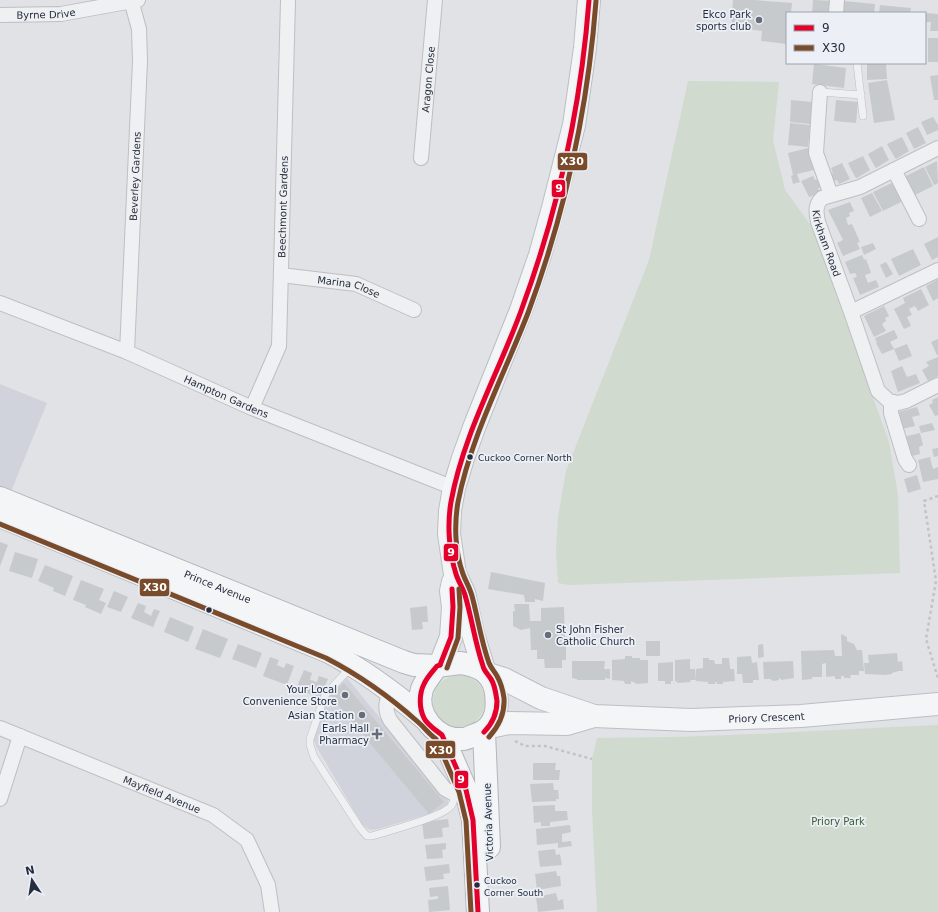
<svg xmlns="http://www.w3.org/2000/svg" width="938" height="912" font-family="'DejaVu Sans',sans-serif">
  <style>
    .built { fill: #d0d3db }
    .green { fill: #d0dacf }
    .building { fill: #c7cacd }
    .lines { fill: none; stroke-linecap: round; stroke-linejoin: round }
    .lane-casing { stroke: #bdbfc3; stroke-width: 8 }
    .street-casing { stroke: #bdbfc3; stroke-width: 16 }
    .primary-casing { stroke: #bbbfc3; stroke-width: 24 }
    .highway-casing { stroke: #b2b5ba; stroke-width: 24 }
    .path { stroke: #c2c3c8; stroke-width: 2.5; stroke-dasharray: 3 3; stroke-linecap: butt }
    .lane { stroke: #eff0f2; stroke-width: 7 }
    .street { stroke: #eff0f2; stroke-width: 14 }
    .primary { stroke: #f4f5f6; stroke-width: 22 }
    .highway { stroke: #f4f5f6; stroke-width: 22 }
    .bus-1-casing { stroke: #ecf0f6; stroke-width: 8 }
    .bus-2-casing { stroke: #ecf0f6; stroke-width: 8 }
    .bus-1 { stroke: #e4002b; stroke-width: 5 }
    .bus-2 { stroke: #7a4b2a; stroke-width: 5 }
    .poi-dot { fill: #666d7a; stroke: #ecf0f6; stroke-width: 1.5 }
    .bus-dot { fill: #252e40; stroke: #ecf0f6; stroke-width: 1.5 }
    .labels { text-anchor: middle; stroke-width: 3.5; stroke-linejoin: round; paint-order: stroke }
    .bus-label { font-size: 9px; fill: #252e40; stroke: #ecf0f6; text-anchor: start }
    .street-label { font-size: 10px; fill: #252e40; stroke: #ecf0f6 }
    .poi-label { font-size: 10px; fill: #252e40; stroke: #ecf0f6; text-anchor: end }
    .park-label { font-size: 10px; fill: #375d31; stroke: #ecf0f6 }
    .line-badge { stroke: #ecf0f6; stroke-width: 1.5 }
    .badge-label { font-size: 11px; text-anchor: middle; font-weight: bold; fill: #fff }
  </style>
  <rect width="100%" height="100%" fill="#e0e2e5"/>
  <g class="built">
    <polygon points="0,384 47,403 10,494 0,490"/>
    <polygon points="347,678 448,801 448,806 426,815 378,829 370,830 362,824 316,746 313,738 326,697"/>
  </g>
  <g class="green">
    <polygon points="688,81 779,82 773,140 785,190 812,227 889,442 898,495 900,573 569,585 558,583 556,550 558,517 566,471 649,260"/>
    <circle cx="459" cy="701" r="26"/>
    <path d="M938,725V912H597L592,810V759L597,738C711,738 824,730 938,725Z"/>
  </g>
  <g class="building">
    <polygon points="733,0 754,0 792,3 791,13 787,13 787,44 761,41 762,31 731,27"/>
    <polygon points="813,0 834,1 833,13 812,13"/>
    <polygon points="844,1 875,4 874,13 843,13"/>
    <polygon points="880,5 911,8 910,13 879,13"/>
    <polygon points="925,13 938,14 938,31 930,31 931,22 925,22"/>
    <rect x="928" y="38" width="10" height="24"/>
    <polygon points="867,63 886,63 887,79 867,80"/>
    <polygon points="814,64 846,68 844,88 812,84"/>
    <polygon points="938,75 938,100 934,100 930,76"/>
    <polygon points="887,80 895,120 874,123 868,83"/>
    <polygon points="791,100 812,102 810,124 790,122"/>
    <polygon points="836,100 858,102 856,123 834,121"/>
    <polygon points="933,117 938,125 938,130 927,135 921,122"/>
    <polygon points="790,123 810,125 808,147 788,145"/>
    <polygon points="918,127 926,143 914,149 906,133"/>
    <polygon points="902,137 909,151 896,159 895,158 887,144"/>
    <polygon points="882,146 889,160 876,168 875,167 868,154"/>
    <polygon points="808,148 814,170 797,174 800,182 793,184 791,176 793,175 788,153"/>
    <polygon points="863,156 870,170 857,178 855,177 848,163"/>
    <polygon points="937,161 938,183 934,185 925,167"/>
    <polygon points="842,163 850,179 839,184 837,180 833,181 830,175 833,173 831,168"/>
    <polygon points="924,167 933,186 911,197 902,178"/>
    <polygon points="813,176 815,180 818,179 822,187 818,188 820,193 809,197 801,181"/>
    <polygon points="896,181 905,200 883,211 873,192"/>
    <polygon points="872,193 882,211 870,217 861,198"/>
    <polygon points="850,202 854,211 849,213 850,216 846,218 848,225 852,224 860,242 857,243 860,249 843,256 837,243 843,240 828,210"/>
    <polygon points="938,237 938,257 932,260 924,244"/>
    <polygon points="873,243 876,249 864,255 861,247"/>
    <polygon points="913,249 921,265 899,276 891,259"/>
    <polygon points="862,255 864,260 866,259 869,267 871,273 865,275 868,283 876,280 879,287 860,295 853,278 857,277 855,273 850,274 845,262"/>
    <polygon points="886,262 893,274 886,278 880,265"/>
    <polygon points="938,279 938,298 933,301 926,286"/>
    <polygon points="921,289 929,305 918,311 915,306 909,309 912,315 907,317 911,326 904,329 894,309 905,303 903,298"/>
    <polygon points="884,306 889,316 885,318 886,321 882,324 886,331 874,337 864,316"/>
    <polygon points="894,330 898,338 890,342 894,349 882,354 876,343 877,343 875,338"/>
    <polygon points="938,339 938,355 937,355 931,342"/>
    <polygon points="907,344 912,356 899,361 894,349"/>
    <polygon points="938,357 938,376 928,381 922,370 929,366 926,362"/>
    <polygon points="902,366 907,377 916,374 920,383 898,392 891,371"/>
    <polygon points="938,397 938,415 935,416 929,405 933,403 932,400"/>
    <polygon points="917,407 920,415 912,417 915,426 902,429 898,412"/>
    <polygon points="932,423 935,430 921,433 919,426"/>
    <polygon points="920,433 923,445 919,447 920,454 908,457 903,437"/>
    <polygon points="938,448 938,456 934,457 932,449"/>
    <polygon points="930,457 933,469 938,467 938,479 923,482 918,460"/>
    <polygon points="917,475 921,489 908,493 904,479"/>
    <polygon points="0,542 8,545 0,566"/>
    <polygon points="15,552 38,559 32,578 9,571"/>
    <polygon points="45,565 73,576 65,596 53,591 54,588 38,581"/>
    <polygon points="491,572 545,583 543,601 535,599 535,602 525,602 524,595 488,589"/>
    <polygon points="81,580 104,589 99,600 106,603 101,614 85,607 86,605 73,600"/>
    <polygon points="114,591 128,597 121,612 107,607"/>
    <polygon points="138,603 146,606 144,612 151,616 154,609 160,611 153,627 131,618"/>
    <polygon points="514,604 529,604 530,621 541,621 541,608 564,607 565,639 570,639 570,641 566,641 566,660 562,660 562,668 545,668 544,659 537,659 537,650 531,650 530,628 521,630 513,626 513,611 515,611"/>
    <polygon points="427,606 428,622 422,622 423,629 412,630 410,608"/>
    <polygon points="170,617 194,627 188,642 164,632"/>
    <polygon points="203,629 228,639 220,658 195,649"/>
    <polygon points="841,634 847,637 847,641 854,644 857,650 862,650 864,671 859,671 859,675 850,675 851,678 844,678 844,676 841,676 841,679 835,679 835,676 826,677 826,663 822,664 822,677 812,677 812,679 802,680 801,651 834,650 835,656 842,656"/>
    <rect x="646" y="641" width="14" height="15"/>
    <polygon points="238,644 262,653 256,668 232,659"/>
    <polygon points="763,644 764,657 758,658 758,645"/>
    <polygon points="897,653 898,662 902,661 903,671 899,671 892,673 892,674 885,675 865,674 864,663 869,663 868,655"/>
    <polygon points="625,656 632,656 632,658 640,658 640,660 648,660 648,683 637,684 631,681 631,684 625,684 624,681 612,680 612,660 625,659"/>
    <polygon points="751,656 752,663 757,662 759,680 753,680 753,683 743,683 742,674 737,674 737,657"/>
    <polygon points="270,657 279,660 277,665 284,668 286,663 294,666 287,685 263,676"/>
    <polygon points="703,658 709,658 709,660 714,660 715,664 722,664 722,658 729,658 730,669 734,669 735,681 723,682 723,684 717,684 716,682 715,682 715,684 708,684 708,682 696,681 696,669 703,668"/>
    <polygon points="690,659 690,669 695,669 696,680 690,680 691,682 677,683 677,681 675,682 675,660"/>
    <polygon points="572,661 605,661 604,669 610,669 610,679 605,678 605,680 577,680 577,679 572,678"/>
    <polygon points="793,661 794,678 781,680 780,678 779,678 779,680 774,681 771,680 771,679 764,679 763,662"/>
    <polygon points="673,662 673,681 671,681 671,684 665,684 665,681 658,681 658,663"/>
    <polygon points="304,670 312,673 310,680 314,681 317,682 319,676 328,679 320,698 296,689"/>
    <polygon points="344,683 444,802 429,814 330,695"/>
    <polygon points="533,763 556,763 555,770 560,770 559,780 533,780"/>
    <polygon points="553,783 554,790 558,790 559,799 556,799 556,801 532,802 530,784"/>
    <polygon points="555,805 555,811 567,811 568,820 550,822 550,826 541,826 541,822 534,823 533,806"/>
    <polygon points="448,819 449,827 442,828 443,837 424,839 422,822"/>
    <polygon points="570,825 571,832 562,834 562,842 571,841 572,846 558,848 558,843 537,845 536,829"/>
    <polygon points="446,843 446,849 442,850 443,858 427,859 425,845"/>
    <polygon points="555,849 556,855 560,854 562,865 540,867 538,851"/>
    <polygon points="449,864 450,873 443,874 444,879 426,881 424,867"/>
    <polygon points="556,871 557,876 560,876 561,886 537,890 535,874"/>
    <polygon points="448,886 450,910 429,912 428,900 438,899 438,896 430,897 429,888"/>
    <polygon points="556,893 558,901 563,899 564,909 538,912 536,897"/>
  </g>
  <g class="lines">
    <defs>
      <g id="lane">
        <polyline points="857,63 863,116"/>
        <polyline points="820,92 861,95"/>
        <path d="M350,668L325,695L310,739V745L314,757L360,828L367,836H372C388,831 443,817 451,806C454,803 454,798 454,794"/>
      </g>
      <g id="street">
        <polyline points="836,13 837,0"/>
        <path id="s1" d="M0,15L61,14L138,0"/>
        <polyline points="820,92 816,153 831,195"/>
        <path id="s2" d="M938,148L860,187L822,198C815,205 816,212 818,222L851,312L878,391L889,401L898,403L906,401L938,385"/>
        <path id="s3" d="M421,158L435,0"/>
        <polyline points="894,170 919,219"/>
        <path id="s4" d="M281,275L356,284L414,310"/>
        <path id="s5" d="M0,303L127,352L252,408L454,488"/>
        <polyline points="851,312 938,270"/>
        <path id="s6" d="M127,352L140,61L139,29L131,0"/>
        <polyline points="893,402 891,407 891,413 905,459 909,465"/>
        <path id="s7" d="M252,408L279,346L288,0"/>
        <path d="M391,691C386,701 384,709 390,720L445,789L454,794L466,790"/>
        <path id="s8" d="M0,728L213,815L247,840L268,885L272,912"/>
        <polyline points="0,799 20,736"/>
      </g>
      <g id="primary">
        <polyline points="440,665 451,637 453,607 451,591 453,582"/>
        <polyline points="484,670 473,634 464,593 455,574 449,534 450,511 454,488 463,458 475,425 521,310 540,255 553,208 574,125 585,48 589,0"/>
        <path id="s9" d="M488,674L504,679L541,698L594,716L691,720L801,716L938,704"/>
        <polyline points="490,727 509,723 567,724 594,716"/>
      </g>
      <g id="highway">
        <path id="s10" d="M0,498L404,662L414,665L437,666"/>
        <path d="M0,516L329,652C363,670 394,693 424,718"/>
        <path d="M460,663C477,665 490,671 495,688C497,696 497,704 496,712C493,724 487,731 475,735C471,736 467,739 463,739C437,741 414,715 422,689C425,681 432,673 437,666Z"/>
        <polyline points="484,732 489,847"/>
        <polyline points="442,735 466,790 473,820 478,912"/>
      </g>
    </defs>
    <use href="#lane" class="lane-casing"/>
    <use href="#street" class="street-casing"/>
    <use href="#primary" class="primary-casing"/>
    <use href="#highway" class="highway-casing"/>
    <g class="path">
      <polyline points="938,496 924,501 936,581 926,639 938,678"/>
      <polyline points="515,741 525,746 545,746 592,759"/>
    </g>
    <use href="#lane" class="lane"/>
    <use href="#street" class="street"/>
    <use href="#primary" class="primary"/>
    <use href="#highway" class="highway"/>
    <defs>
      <g id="bus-1">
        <polyline points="440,665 451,637 453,607 452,589"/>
        <path d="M440,665L437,666C433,671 427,677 424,684C419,694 419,708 424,718C427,725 436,730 442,735L466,790L473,820L478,912"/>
        <path d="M484,732C492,724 497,713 497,701C496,694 495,685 491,679C488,674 484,671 483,666C475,643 472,619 465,595C463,588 458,581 456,574C449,552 447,525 451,502C463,435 498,374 521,311C558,211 581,106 589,0"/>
      </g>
      <g id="bus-2">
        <path d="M0,524L326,658C359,675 390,697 418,722C425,728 429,734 436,739L459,792L466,821L471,912"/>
        <polyline points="447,668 458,638 460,607 459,589"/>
        <path d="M489,737C499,726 505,713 504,698C503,691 501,683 497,676C495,672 491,668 489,663C481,641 478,618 472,596C470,588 466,582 463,574C455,552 454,525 458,502C471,436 504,375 528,313C565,213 588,107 596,1"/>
      </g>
    </defs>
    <use href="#bus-1" class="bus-1-casing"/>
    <use href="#bus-2" class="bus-2-casing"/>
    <use href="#bus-1" class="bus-1"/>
    <use href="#bus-2" class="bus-2"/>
  </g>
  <g class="poi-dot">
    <circle cx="759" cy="20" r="4"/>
    <circle cx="548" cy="635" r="4"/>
    <circle cx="345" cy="695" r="4"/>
    <circle cx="362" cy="715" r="4"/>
    <path d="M375 728h4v4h4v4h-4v4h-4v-4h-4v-4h4z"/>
  </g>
  <g class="bus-dot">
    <circle cx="470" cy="457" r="3.5"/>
    <circle cx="209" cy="610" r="3.5"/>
    <circle cx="477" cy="885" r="3.5"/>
  </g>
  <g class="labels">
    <g class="bus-label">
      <text x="478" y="461">Cuckoo Corner North</text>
      <text x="484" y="884">Cuckoo<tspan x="484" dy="12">Corner South</tspan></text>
    </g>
    <g class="street-label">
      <text dy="4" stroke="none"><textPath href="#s1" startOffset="46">Byrne Drive</textPath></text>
      <text dy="4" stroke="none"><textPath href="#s3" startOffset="79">Aragon Close</textPath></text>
      <text dy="4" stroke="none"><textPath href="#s6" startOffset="176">Beverley Gardens</textPath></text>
      <text dy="4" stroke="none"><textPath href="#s7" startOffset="207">Beechmont Gardens</textPath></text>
      <text dy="4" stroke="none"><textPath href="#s2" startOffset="175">Kirkham Road</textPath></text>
      <text dy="4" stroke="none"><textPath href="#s4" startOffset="69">Marina Close</textPath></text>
      <text dy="4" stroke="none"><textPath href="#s5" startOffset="245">Hampton Gardens</textPath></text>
      <text dy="4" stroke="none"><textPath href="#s10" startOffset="235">Prince Avenue</textPath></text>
      <text dy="4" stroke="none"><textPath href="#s9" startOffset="287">Priory Crescent</textPath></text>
      <text dy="4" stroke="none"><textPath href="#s8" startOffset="175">Mayfield Avenue</textPath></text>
      <text transform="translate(488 822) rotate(-92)" y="4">Victoria Avenue</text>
    </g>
    <g class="poi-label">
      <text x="751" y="18">Ekco Park<tspan x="751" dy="12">sports club</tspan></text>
      <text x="556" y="633" text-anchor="start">St John Fisher<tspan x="556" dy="12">Catholic Church</tspan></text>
      <text x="337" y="693">Your Local<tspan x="337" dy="12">Convenience Store</tspan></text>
      <text x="354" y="719">Asian Station</text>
      <text x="369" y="732">Earls Hall<tspan x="369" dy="12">Pharmacy</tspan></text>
    </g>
    <g class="park-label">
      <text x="838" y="825">Priory Park</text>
    </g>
  </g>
  <g class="line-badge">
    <rect x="557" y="152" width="31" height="19" rx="4" fill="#7a4b2a"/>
    <rect x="551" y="179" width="15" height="19" rx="4" fill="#e4002b"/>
    <rect x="443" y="543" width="16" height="19" rx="4" fill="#e4002b"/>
    <rect x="139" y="578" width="31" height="19" rx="4" fill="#7a4b2a"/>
    <rect x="425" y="740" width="31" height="19" rx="4" fill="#7a4b2a"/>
    <rect x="454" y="770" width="15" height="19" rx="4" fill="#e4002b"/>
  </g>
  <g class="badge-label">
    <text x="572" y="165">X30</text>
    <text x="559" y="192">9</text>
    <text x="451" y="556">9</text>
    <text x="155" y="591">X30</text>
    <text x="441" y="754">X30</text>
    <text x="461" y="783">9</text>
  </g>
  <rect x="786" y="12" width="140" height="52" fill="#ecf0f6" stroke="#9ca2ad"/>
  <rect x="794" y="25" width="20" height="6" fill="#e4002b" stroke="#9ca2ad"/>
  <text x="822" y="32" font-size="12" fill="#252e40">9</text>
  <rect x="794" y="45" width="20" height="6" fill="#7a4b2a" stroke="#9ca2ad"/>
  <text x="822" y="52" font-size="12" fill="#252e40">X30</text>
  <g transform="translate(32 880) rotate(348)" stroke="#ecf0f6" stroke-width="3" paint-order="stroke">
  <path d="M0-3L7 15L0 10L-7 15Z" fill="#252e40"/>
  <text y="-6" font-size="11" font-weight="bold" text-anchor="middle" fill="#252e40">N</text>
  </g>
</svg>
